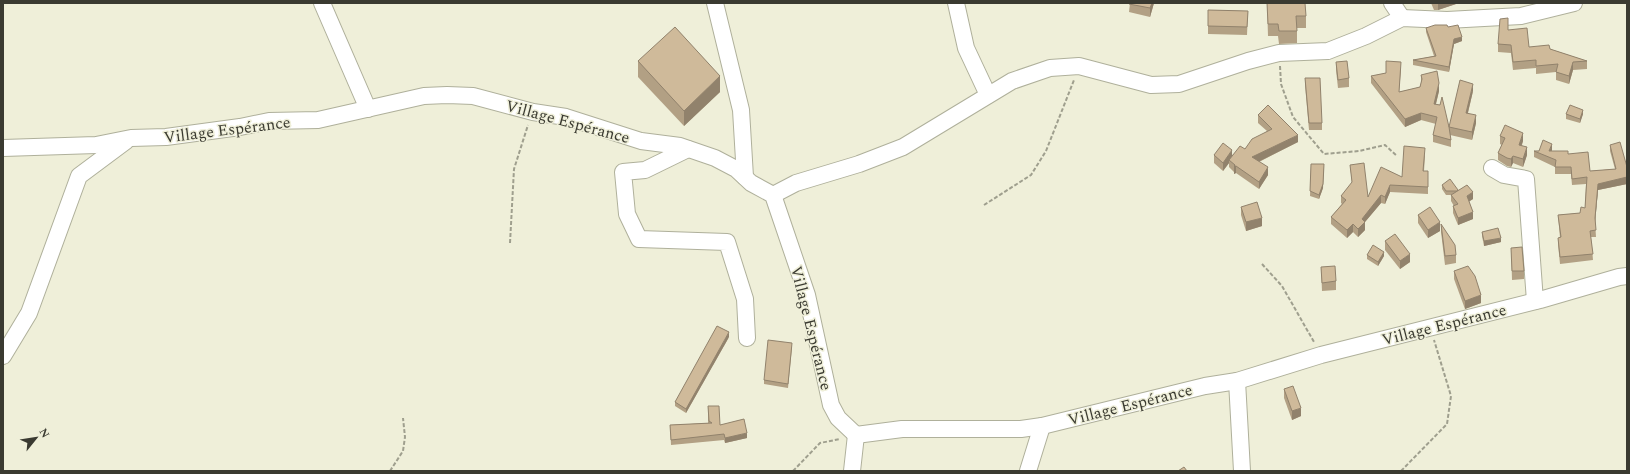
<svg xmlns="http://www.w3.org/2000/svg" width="1630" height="474" font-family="Spectral,serif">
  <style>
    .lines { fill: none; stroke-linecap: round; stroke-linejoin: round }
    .minor-casing { stroke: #afb09b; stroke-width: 18 }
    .path { stroke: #9f9f8e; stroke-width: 2; stroke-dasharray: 4 2; stroke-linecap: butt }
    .minor { stroke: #fff; stroke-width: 16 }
    .wall { fill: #b2a084 }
    .shaded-wall { fill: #91826c }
    .building { fill: #cfba9a; stroke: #91826c }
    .labels { text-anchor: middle; stroke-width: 3; stroke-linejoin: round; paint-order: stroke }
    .street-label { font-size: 16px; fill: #3a3a31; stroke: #efefd9 }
  </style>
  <rect width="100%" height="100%" fill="#efefd9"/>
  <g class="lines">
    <defs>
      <g id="minor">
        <polyline points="322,3 368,109"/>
        <polyline points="715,3 741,110 745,177"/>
        <polyline points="956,3 966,48 988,95"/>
        <polyline points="1392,3 1402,18"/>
        <polyline points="3,148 96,145 131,138 166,137 240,127 269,121 318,120 424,96 447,95 473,96 533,112 566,117 641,141 680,146 715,158 736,169 751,183 773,195 807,295 831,405 838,418 856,435 902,429 1021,429 1042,426 1205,386 1237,381 1321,355 1540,300 1619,277 1627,276"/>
        <polyline points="688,149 645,170 623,172 627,214 639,239 727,242 745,299 747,338"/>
        <polyline points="1492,168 1504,175 1526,179 1535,301"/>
        <polyline points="773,195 796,183 859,164 903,147 1012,81 1050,68 1079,66 1151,85 1179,84 1248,61 1279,53 1328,51 1366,36 1402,18 1447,20 1521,16 1574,3"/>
        <polyline points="3,356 29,313 79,176 126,141"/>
        <polyline points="1237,381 1242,471"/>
        <polyline points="852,471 856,435"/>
        <polyline points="1028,471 1042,426"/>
      </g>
    </defs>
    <use href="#minor" class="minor-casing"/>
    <g class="path">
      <polyline points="1280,66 1281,84 1293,117 1324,154 1359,151 1385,145 1397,156"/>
      <polyline points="984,205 1031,175 1046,151 1074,80"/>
      <polyline points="510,243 514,169 528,125"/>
      <polyline points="1262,264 1282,286 1314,342"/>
      <polyline points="390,471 403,451 405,437 403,418"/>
      <polyline points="793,471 820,443 840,439"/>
      <polyline points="1401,471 1447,424 1451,396 1434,340"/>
    </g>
    <use href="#minor" class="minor"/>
  </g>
  <g class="wall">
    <polygon points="1130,3 1154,3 1150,17 1129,12"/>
    <polygon points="1267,3 1306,16 1306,28 1297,28 1297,43 1279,44 1278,36 1268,36"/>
    <polygon points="1431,3 1456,3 1456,4 1438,10 1434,10"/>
    <polygon points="1208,10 1248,11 1247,35 1208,34"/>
    <polygon points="1448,27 1462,41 1454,44 1449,72 1413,65 1413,60 1434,56 1426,32 1426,28"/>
    <polygon points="1508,30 1529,47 1550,49 1587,61 1587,69 1573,70 1569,84 1556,80 1556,72 1536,74 1536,68 1513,70 1511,53 1498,52 1498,44"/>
    <polygon points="638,61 720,92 684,126 638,77"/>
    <polygon points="1336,62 1349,78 1349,87 1338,88 1336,70"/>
    <polygon points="1401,70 1399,92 1420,87 1421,83 1421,75 1439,91 1436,104 1449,127 1473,91 1468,113 1476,123 1472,140 1450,135 1451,140 1451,147 1433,142 1433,135 1436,124 1421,120 1405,127 1371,83 1371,76"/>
    <polygon points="1305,78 1322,123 1322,130 1309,130 1305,85"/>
    <polygon points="1566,114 1583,114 1580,123 1566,119"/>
    <polygon points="1258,115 1298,142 1259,162 1268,175 1259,189 1236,173 1234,174 1234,172 1229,167 1229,163 1223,171 1214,163 1214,155 1232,155 1245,149 1267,131 1258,123"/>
    <polygon points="1500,136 1523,141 1522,145 1527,155 1523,167 1513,163 1511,167 1507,166 1498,160 1498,153 1502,145 1500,144"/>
    <polygon points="1610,145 1627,167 1627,184 1598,190 1595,221 1596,237 1591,237 1593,260 1560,264 1558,244 1558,238 1560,238 1558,215 1580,213 1585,208 1586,184 1572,185 1571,174 1555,174 1555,167 1534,157 1534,151 1552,150 1552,151 1568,154 1590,171 1615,169 1610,151"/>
    <polygon points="1425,155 1424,171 1428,171 1428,194 1390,192 1385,204 1381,203 1365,222 1365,230 1358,237 1353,232 1347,238 1331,224 1331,217 1342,204 1341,203 1341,196 1352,183 1350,165 1368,197 1402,177"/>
    <polygon points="1311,164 1323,188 1319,199 1310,196"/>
    <polygon points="1442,185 1458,190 1473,199 1469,201 1473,219 1458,225 1453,213 1453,206 1454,206 1451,201 1451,195 1446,195 1442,189"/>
    <polygon points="1241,207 1262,226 1246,231 1241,215"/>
    <polygon points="1418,215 1440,231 1428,238 1418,223"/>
    <polygon points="1441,224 1456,255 1456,263 1445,265 1441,232"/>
    <polygon points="1482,232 1501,242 1484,246 1482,236"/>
    <polygon points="1385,241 1410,262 1400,269 1385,250"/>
    <polygon points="1511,248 1524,271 1524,279 1512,280"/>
    <polygon points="1367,255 1384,256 1378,266 1367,259"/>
    <polygon points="1321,267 1336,281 1336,290 1322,291"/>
    <polygon points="1454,271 1481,303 1465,309 1454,279"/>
    <polygon points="729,337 686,413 675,406 675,402"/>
    <polygon points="792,347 788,388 764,384 764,380"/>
    <polygon points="1284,389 1301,416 1292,420 1284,398"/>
    <polygon points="708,406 720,425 747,438 725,443 724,440 671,445 670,425 708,423"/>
  </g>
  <g class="shaded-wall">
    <polygon points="1152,3 1154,3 1150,17 1150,8"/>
    <polygon points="1438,3 1456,3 1456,4 1438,10"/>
    <polygon points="1462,37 1462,41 1454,44 1449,72 1449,67 1454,39"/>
    <polygon points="1573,62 1573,70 1569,84 1569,76"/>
    <polygon points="720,76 720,92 684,126 684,111"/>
    <polygon points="1439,83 1439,91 1434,111 1434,104"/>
    <polygon points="1473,84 1473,91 1466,120 1466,113"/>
    <polygon points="1583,110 1583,114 1580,123 1580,119"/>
    <polygon points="1421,113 1421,120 1405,127 1405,119"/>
    <polygon points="1476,115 1476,123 1472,140 1472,132"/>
    <polygon points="1523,133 1523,141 1519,152 1519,145"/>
    <polygon points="1298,135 1298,142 1252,165 1252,157"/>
    <polygon points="1552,144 1552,150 1549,157 1549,151"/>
    <polygon points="1527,147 1527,155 1523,167 1523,159"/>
    <polygon points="1232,150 1232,159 1229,160 1229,163 1223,171 1223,163"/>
    <polygon points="1513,156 1513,163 1511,167 1511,159"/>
    <polygon points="1324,164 1323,188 1319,199 1319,195"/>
    <polygon points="1234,166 1236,166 1236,173 1234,174"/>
    <polygon points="1268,167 1268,175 1259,189 1259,182"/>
    <polygon points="1627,177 1627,184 1598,190 1595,224 1595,218 1598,184"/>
    <polygon points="1390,185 1390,192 1385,204 1385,197"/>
    <polygon points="1473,192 1473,199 1467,203 1467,196"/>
    <polygon points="1381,195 1381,203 1365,222 1365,230 1358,237 1358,229 1362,219"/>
    <polygon points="1473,212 1473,219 1458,225 1458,218"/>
    <polygon points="1262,218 1262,226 1246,231 1246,222"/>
    <polygon points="1440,222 1440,231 1428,238 1428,230"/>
    <polygon points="1353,224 1353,232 1347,238 1347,230"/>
    <polygon points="1501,238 1501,242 1484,246 1484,241"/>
    <polygon points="1384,252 1384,256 1378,266 1378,262"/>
    <polygon points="1410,254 1410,262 1400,269 1400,261"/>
    <polygon points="1481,295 1481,303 1465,309 1465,301"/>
    <polygon points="729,332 729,337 686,413 686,409"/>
    <polygon points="1301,408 1301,416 1292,420 1292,411"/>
    <polygon points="747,433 747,438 725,443 725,438"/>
  </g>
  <g class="building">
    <polygon points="1130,3 1152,3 1150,8 1129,4"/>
    <polygon points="1267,3 1305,3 1306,16 1296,16 1297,31 1279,31 1278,24 1268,24"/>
    <polygon points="1208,10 1248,11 1247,27 1208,26"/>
    <polygon points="1508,18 1508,30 1527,28 1529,47 1549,45 1550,49 1587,61 1573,62 1569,76 1556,72 1558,64 1536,66 1536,60 1513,62 1511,45 1498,44 1500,19"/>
    <polygon points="1435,25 1447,25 1448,27 1458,25 1462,37 1454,39 1449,67 1413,60 1436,56 1426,28"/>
    <polygon points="675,27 720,76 684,111 638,61"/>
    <polygon points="1347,61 1349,78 1338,80 1336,62"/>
    <polygon points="1386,61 1401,62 1399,92 1420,87 1422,79 1421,75 1437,71 1439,83 1434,104 1440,105 1442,97 1449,127 1460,80 1473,84 1466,113 1476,115 1472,132 1449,127 1451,140 1433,135 1437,117 1421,113 1405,119 1371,76 1386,73"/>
    <polygon points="1305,78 1320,78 1322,123 1309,123"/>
    <polygon points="1268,105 1298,135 1252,157 1268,167 1259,182 1236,166 1234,166 1235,165 1229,160 1240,146 1245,149 1252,139 1272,129 1258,115"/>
    <polygon points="1570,105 1583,110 1580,119 1566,114"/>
    <polygon points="1505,125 1523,133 1519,145 1527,147 1523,159 1513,156 1511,159 1507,158 1498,153 1505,138 1500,136"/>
    <polygon points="1543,140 1552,144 1549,151 1568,151 1568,154 1588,152 1590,171 1616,169 1610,145 1620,142 1627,167 1627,177 1598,184 1595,218 1596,230 1590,231 1593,254 1560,257 1558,238 1561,237 1558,215 1580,213 1581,207 1585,208 1587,177 1572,179 1571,167 1555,167 1556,160 1534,151 1539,151"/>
    <polygon points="1223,143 1232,150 1223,163 1214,155"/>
    <polygon points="1404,146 1425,148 1423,171 1428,171 1428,187 1390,185 1385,197 1381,195 1362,219 1365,222 1358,229 1353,224 1347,230 1331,217 1346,200 1341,196 1352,182 1350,165 1364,163 1368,197 1381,167 1402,177"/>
    <polygon points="1311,164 1324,164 1323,184 1319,195 1310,191"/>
    <polygon points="1450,179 1458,190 1457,191 1446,191 1442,185"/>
    <polygon points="1467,185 1473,192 1467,196 1473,212 1458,218 1453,206 1458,204 1451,195"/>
    <polygon points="1257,202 1262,218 1246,222 1241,207"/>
    <polygon points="1430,207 1440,222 1428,230 1418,215"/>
    <polygon points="1441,224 1455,245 1456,255 1445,256"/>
    <polygon points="1498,228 1501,238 1484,241 1482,232"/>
    <polygon points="1395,234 1410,254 1400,261 1385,241"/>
    <polygon points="1373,245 1384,252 1378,262 1367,255"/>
    <polygon points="1522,247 1524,271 1512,271 1511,248"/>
    <polygon points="1335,266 1336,281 1322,283 1321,267"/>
    <polygon points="1468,266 1475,276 1481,295 1465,301 1454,271"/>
    <polygon points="717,326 729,332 686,409 675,402"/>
    <polygon points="768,340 792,343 788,384 764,380"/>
    <polygon points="1293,386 1301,408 1292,411 1284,389"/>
    <polygon points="708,406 719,406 720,425 744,419 747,433 725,438 724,434 671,440 670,425 712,423 709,421"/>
    <polygon points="1184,467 1187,471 1178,471"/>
  </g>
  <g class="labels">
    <g class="street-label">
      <text transform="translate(568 121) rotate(15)" y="6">Village Espérance</text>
      <text transform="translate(227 129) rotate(-7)" y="6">Village Espérance</text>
      <text transform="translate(1444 324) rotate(-14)" y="6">Village Espérance</text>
      <text transform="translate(812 328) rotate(76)" y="6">Village Espérance</text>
      <text transform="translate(1130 404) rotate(-14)" y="6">Village Espérance</text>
    </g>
  </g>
  <rect width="1630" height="474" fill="none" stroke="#3a3a31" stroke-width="8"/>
  <g transform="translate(36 438) rotate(60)" stroke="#efefd9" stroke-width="3" paint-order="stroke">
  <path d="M0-3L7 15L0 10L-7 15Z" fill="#3a3a31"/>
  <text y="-6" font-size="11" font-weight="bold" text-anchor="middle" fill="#3a3a31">N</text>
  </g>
</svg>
